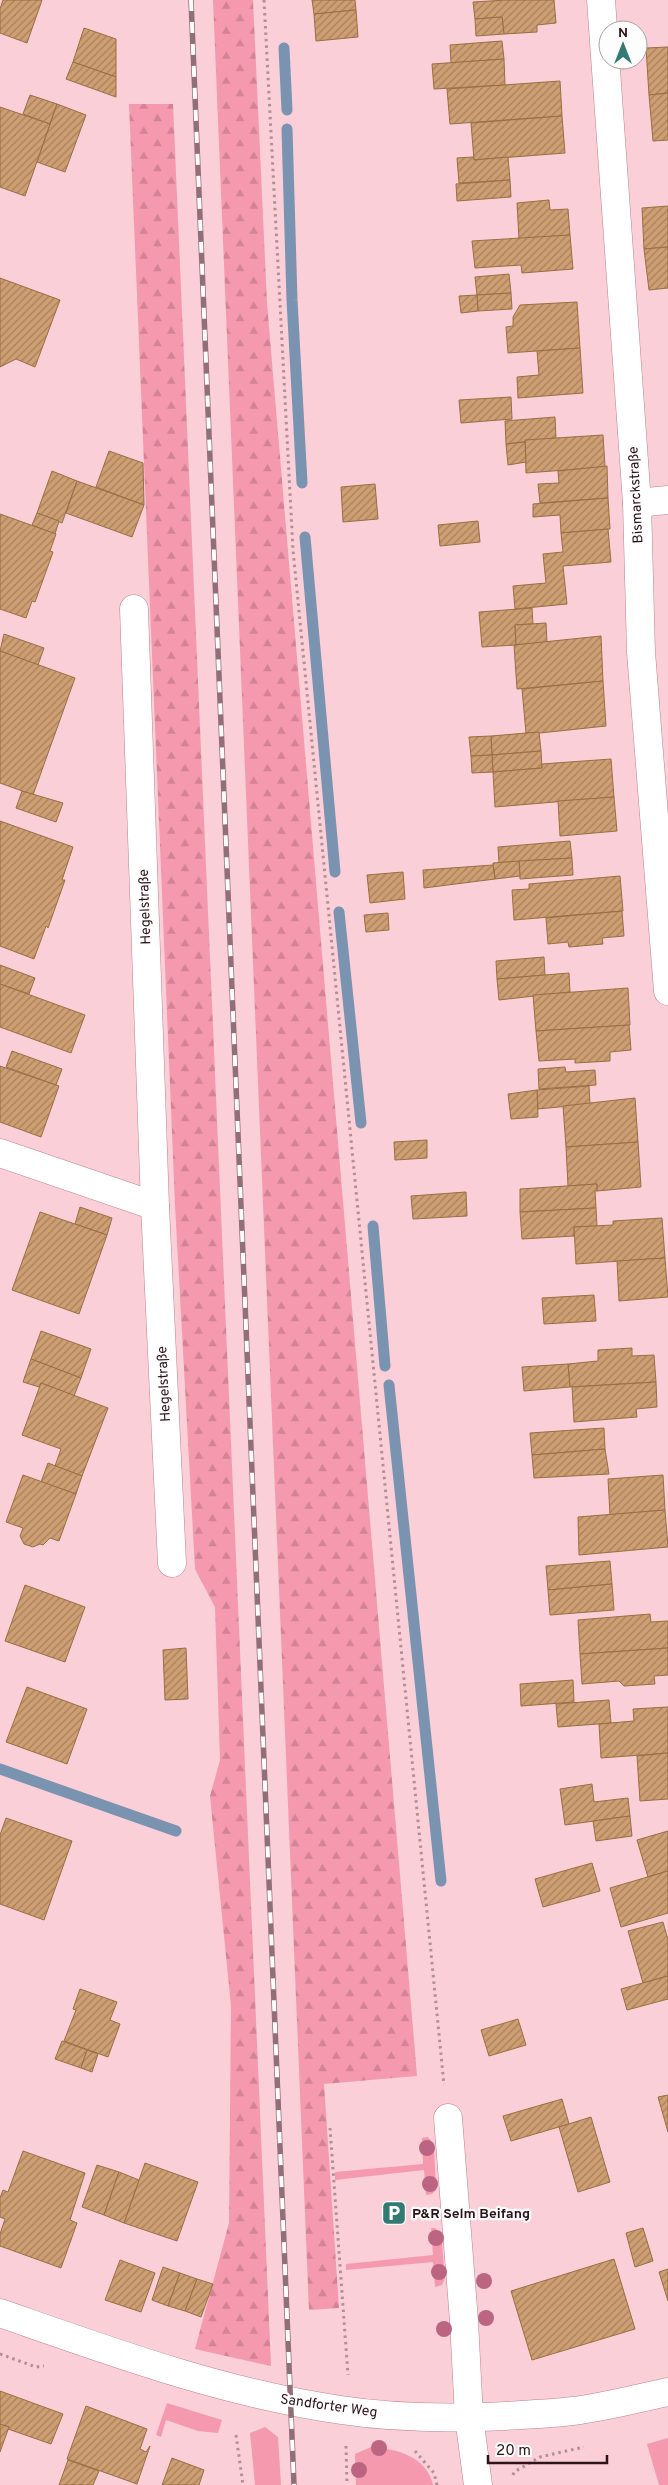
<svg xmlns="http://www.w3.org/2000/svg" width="668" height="2485" font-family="Overpass,sans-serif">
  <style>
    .green { fill: #f599ae }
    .forest { fill: url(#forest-firs) }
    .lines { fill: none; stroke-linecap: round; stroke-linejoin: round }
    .stream { stroke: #7a93b0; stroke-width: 11 }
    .building { fill: url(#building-hatch); stroke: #996e42 }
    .minor-casing { stroke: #c0808e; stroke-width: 29 }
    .path { stroke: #b28e95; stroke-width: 3; stroke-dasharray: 2.5 4; stroke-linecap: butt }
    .minor { stroke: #fff; stroke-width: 28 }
    .rail-casing { stroke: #916f76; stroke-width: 5.5 }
    .rail { stroke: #fdfdfd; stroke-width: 4; stroke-dasharray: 11; stroke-linecap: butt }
    .tree { fill: #bb6583 }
    .labels { text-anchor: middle; stroke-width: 4.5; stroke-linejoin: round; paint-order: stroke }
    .street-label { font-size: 14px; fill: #2d141a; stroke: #fdfdfd }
    .poi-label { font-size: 14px; font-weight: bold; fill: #2d141a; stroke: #fdfdfd; text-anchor: start }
  </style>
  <defs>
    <pattern id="forest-firs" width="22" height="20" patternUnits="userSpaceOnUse" patternTransform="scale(1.25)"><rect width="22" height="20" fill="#f599ae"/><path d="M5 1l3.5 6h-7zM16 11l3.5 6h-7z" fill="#d28395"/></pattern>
    <pattern id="building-hatch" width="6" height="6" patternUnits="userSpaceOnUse" patternTransform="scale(1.25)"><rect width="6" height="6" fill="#cd9f72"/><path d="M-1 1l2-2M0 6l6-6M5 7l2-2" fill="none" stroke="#a7805d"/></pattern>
  </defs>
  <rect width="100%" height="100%" fill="#facfd7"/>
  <g class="green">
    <polygon points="428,2137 434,2145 436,2190 432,2194 426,2195 424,2170 335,2180 335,2172 423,2164 422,2138"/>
    <polygon points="431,2228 435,2228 441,2233 445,2278 442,2285 435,2287 433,2262 346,2270 346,2264 433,2255"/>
    <polygon points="167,2403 222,2420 218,2433 198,2431 166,2420 161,2437 156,2435"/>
    <polygon points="265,2427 278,2437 281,2485 255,2485 250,2433"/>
    <polygon points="668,2438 668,2485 659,2485 647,2444"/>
    <path d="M371,2447C397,2449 426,2456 433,2485H356L355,2454Z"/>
  </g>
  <g class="forest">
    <polygon points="213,0 253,0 267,303 417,2076 324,2084 339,2308 309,2310"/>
    <polygon points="129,104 173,104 271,2366 195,2349 229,2223 231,2006 210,1796 220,1760 215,1607 195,1569 175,1205"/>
  </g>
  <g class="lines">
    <g class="stream">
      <polyline points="284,48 287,110"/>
      <polyline points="287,129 292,300 302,483"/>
      <polyline points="305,537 335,872"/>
      <polyline points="339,912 361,1123"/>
      <polyline points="373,1226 385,1366"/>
      <polyline points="389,1385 441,1881"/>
      <polyline points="0,1769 176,1831"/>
    </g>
  </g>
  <g class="building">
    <polygon points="3,0 42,0 27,43 0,33 0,9"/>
    <polygon points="312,0 355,0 356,10 314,14"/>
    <polygon points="506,0 554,0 556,23 537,25 537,32 504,34 502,17 475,19 473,2"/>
    <polygon points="356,10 358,37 316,41 314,14"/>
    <polygon points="502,17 504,34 476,36 475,19"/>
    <polygon points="84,28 116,39 116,77 73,62"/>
    <polygon points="502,41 504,59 451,63 450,45"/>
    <polygon points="668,47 668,93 649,95 646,48"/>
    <polygon points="504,59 505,85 434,89 432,64"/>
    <polygon points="73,62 116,77 116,97 66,79"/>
    <polygon points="560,81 562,116 450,124 447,89"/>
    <polygon points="668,93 668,140 653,141 649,95"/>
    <polygon points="30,95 57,104 50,124 23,114"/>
    <polygon points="57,104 86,115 65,172 37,162"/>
    <polygon points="0,107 50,124 25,196 0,187"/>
    <polygon points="562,116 565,153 474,160 471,123"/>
    <polygon points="473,157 474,160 508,157 510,180 459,183 457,158"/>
    <polygon points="510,180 511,197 457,201 456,184"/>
    <polygon points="549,200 550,210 568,209 570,235 519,239 517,203"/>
    <polygon points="668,206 668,247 644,249 642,208"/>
    <polygon points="570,235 573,269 522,273 521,265 475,268 472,241"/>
    <polygon points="668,247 668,288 649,290 644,249"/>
    <polygon points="509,274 511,293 477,295 475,277"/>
    <polygon points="0,278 60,300 35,367 16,359 0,367"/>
    <polygon points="511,293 512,309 478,311 477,295"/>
    <polygon points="477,295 478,311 461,313 459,296"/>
    <polygon points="577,302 580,348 508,353 506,327 513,326 513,317 520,305"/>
    <polygon points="580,348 583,393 518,398 517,377 539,375 537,351"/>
    <polygon points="511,397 512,419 461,423 459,400"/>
    <polygon points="555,417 556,438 506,444 505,421"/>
    <polygon points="603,435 605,467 526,473 525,440"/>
    <polygon points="525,442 526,462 508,465 506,444"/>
    <polygon points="109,451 143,463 144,505 96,487"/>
    <polygon points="607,466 608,498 540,503 538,484 559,483 558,471"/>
    <polygon points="52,471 77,481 62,523 37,513"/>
    <polygon points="77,481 144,505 132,537 66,513"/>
    <polygon points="375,484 378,519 343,522 341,487"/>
    <polygon points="608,498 610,529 561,533 560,515 533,517 533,504"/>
    <polygon points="37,513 59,521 55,534 32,525"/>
    <polygon points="0,514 56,534 50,551 53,552 35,602 32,601 26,618 0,609"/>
    <polygon points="478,521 480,542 440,546 438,525"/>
    <polygon points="608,529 611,562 563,566 567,604 515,609 513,586 546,583 543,554 563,552 561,533"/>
    <polygon points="532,608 533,624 515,625 516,645 482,647 479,612"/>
    <polygon points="546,623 547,642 516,645 515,625"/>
    <polygon points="4,634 44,648 38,665 0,651"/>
    <polygon points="601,636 603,681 517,689 514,645"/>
    <polygon points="0,651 75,678 33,795 0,783"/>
    <polygon points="603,681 606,726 540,733 526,733 522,689"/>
    <polygon points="539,732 541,751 492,755 491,736"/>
    <polygon points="491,736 492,755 471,756 469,737"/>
    <polygon points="541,751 542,768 493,772 492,755"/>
    <polygon points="492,755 493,772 472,773 471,756"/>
    <polygon points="611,759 614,797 495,807 493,772 542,768 542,764"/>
    <polygon points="22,791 63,803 56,822 16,808"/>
    <polygon points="614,797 617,831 560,836 558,801"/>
    <polygon points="0,821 73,847 62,880 65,880 48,928 46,926 34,959 0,946"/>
    <polygon points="570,841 572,858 499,863 498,847"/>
    <polygon points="572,858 573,875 520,879 519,861"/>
    <polygon points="519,861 520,876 495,879 493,863"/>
    <polygon points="493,865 495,879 424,888 423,870"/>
    <polygon points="403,872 405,899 370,903 367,875"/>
    <polygon points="620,876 623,911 514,920 512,890 529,889 529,884"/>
    <polygon points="622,911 624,936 602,938 603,944 569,947 568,942 548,944 546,918"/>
    <polygon points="388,913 389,930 366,932 364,915"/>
    <polygon points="544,957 545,975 497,979 496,961"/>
    <polygon points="0,965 35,978 29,994 0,984"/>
    <polygon points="569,973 570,992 499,1000 497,979"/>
    <polygon points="0,984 85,1015 71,1053 0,1027"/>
    <polygon points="628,988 630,1025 536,1031 533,995"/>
    <polygon points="629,1025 631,1050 610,1052 610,1061 575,1063 575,1059 539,1061 536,1031"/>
    <polygon points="12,1051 62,1069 56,1085 6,1067"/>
    <polygon points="0,1066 59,1086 41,1137 0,1122"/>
    <polygon points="565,1067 566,1072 595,1070 596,1085 539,1089 538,1069"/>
    <polygon points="589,1086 590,1104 538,1109 537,1090"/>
    <polygon points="537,1090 538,1117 511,1119 508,1094"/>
    <polygon points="635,1098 638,1142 566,1147 563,1106"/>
    <polygon points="427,1140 427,1158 395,1160 394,1142"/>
    <polygon points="638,1142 641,1187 597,1191 597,1184 568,1186 566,1147"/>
    <polygon points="597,1184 597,1191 595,1191 596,1208 520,1212 520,1189"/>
    <polygon points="466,1192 467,1216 413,1219 411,1196"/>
    <polygon points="80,1207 112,1218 107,1235 75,1224"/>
    <polygon points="596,1208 597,1226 574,1227 574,1236 522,1239 520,1212"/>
    <polygon points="40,1212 107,1235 79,1314 12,1290"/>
    <polygon points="662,1218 665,1258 576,1264 574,1227 613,1225 613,1221"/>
    <polygon points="665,1258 668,1297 619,1301 617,1261"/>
    <polygon points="594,1295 596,1321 544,1324 542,1298"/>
    <polygon points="41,1331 91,1349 81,1378 31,1359"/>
    <polygon points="632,1348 632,1356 654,1355 656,1382 570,1387 568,1364 598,1361 598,1350"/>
    <polygon points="31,1359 81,1378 74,1396 41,1383 39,1387 23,1382"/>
    <polygon points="568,1364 570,1387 524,1391 522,1367"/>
    <polygon points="656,1382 657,1407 636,1409 637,1417 574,1422 572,1387"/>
    <polygon points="41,1383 108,1408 82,1476 55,1466 61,1449 22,1435"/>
    <polygon points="604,1428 605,1449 532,1455 530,1433"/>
    <polygon points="605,1449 609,1474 534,1478 532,1455"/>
    <polygon points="48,1463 82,1476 76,1494 41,1482"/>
    <polygon points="23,1475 76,1494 59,1541 50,1538 43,1545 40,1544 33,1547 24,1544 20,1536 23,1528 6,1522"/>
    <polygon points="663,1475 665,1510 610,1515 608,1479"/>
    <polygon points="665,1510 668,1547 579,1555 578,1517"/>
    <polygon points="610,1561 612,1584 548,1590 546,1566"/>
    <polygon points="612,1584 614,1610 550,1615 548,1590"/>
    <polygon points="25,1585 85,1607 65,1662 5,1641"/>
    <polygon points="650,1614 651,1622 668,1621 668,1648 580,1654 578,1620"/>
    <polygon points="186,1648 188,1699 165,1700 163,1650"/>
    <polygon points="668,1648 668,1675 654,1676 655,1684 624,1686 619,1681 582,1684 580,1654"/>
    <polygon points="573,1680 574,1702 521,1706 520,1684"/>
    <polygon points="27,1687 87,1709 67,1764 6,1742"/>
    <polygon points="609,1700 611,1723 558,1727 556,1704"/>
    <polygon points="668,1707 668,1753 601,1758 599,1724 634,1721 633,1709"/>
    <polygon points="668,1753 668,1799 640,1801 637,1756"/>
    <polygon points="592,1784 594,1802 628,1798 630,1816 565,1825 560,1789"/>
    <polygon points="630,1816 632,1836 596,1841 593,1821"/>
    <polygon points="6,1818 72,1841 44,1920 0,1904 0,1835"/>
    <polygon points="668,1831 668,1871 648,1877 637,1840"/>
    <polygon points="592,1863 600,1891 543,1907 535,1879"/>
    <polygon points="668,1871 668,1913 621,1927 610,1888"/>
    <polygon points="663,1922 668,1940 668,1976 643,1983 628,1931"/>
    <polygon points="668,1976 668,1999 627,2010 621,1989"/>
    <polygon points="80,1989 117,2002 110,2020 120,2024 108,2057 64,2041 76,2010 73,2009"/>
    <polygon points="518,2019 526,2045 489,2056 481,2030"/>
    <polygon points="62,2041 87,2050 81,2068 55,2059"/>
    <polygon points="87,2050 98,2054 92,2072 81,2068"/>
    <polygon points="668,2095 668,2132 658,2097"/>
    <polygon points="562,2099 569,2124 511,2141 503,2116"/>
    <polygon points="591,2117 610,2182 578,2192 559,2127"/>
    <polygon points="23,2151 85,2173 70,2220 77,2223 61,2268 0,2246 0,2234 5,2219 0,2217 0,2198 3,2190 8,2192"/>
    <polygon points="145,2163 198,2182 177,2241 124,2223"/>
    <polygon points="97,2165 119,2172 104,2215 82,2207"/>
    <polygon points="119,2172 139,2180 124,2223 104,2215"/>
    <polygon points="643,2228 653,2261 635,2267 626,2233"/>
    <polygon points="614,2259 635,2329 532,2360 511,2291"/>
    <polygon points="120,2260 155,2273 141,2312 105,2300"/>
    <polygon points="163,2267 180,2273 168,2306 152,2300"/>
    <polygon points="668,2269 668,2301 659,2272"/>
    <polygon points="180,2273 197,2279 185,2311 168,2306"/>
    <polygon points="197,2279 213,2284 201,2317 185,2311"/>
    <polygon points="0,2391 63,2414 51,2444 8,2429 9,2427 0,2424"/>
    <polygon points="86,2406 147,2429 140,2449 146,2452 150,2446 137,2484 67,2459"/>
    <polygon points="0,2424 9,2427 0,2452"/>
    <polygon points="172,2458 204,2470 199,2485 162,2485"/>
    <polygon points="68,2460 99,2471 93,2485 59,2485"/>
  </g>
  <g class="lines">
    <defs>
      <g id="minor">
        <polyline points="601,0 637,503 641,652 668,991"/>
        <polyline points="637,503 668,500"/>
        <polyline points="134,609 155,1206 172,1563"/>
        <polyline points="0,1153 155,1206"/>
        <polyline points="448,2118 464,2321 469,2417 478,2485"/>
        <path d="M0,2313C112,2352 223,2393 341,2410C414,2421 491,2418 564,2412C599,2409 634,2399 668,2392"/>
      </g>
    </defs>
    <use href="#minor" class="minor-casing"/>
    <g class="path">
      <polyline points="264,0 293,550 444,2085"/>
      <polyline points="330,2128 348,2375"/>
      <polyline points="0,2354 36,2367 44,2366"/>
      <polyline points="236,2435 243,2485"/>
      <polyline points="346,2446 347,2485"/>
      <polyline points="415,2451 434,2473 437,2485"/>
      <polyline points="513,2475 514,2472 540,2457 584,2447"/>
    </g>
    <use href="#minor" class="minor"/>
    <defs>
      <polyline id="rail" points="191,0 294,2485"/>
    </defs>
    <use href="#rail" class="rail-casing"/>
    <use href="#rail" class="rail"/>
  </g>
  <g class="tree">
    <circle cx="427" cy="2148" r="8"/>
    <circle cx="430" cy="2184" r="8"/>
    <circle cx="436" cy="2238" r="8"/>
    <circle cx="439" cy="2272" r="8"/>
    <circle cx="484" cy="2281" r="8"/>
    <circle cx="486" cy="2318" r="8"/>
    <circle cx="444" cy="2329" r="8"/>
    <circle cx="379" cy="2448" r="8"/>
    <circle cx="359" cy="2470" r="8"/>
  </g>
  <defs>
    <symbol id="parking-square" viewBox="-11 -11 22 22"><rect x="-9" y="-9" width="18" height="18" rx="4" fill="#337a72" stroke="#fdfdfd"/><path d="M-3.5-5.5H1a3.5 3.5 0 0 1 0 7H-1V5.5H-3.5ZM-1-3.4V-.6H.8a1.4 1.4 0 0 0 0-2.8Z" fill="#fff"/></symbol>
  </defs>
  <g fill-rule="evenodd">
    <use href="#parking-square" x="380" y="2199" width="28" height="28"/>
  </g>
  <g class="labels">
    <g class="street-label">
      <text transform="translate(635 495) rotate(-93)" y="5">Bismarckstraße</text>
      <text transform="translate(144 907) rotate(-92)" y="5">Hegelstraße</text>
      <text transform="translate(163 1384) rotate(-93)" y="5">Hegelstraße</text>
      <text transform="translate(329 2405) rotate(8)" y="5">Sandforter Weg</text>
    </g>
    <g class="poi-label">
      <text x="412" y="2218">P&amp;R Selm Beifang</text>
    </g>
  </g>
  <g transform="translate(623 45)"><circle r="24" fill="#fdfdfd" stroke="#aaa0a2"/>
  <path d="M0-4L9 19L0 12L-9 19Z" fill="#337a72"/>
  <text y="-8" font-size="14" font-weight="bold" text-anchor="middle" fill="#2d141a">N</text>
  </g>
  <path d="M488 2455v8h119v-8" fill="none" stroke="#2d141a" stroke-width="2.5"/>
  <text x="496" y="2455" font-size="15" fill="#2d141a" stroke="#fdfdfd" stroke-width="4" paint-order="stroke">20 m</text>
</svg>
